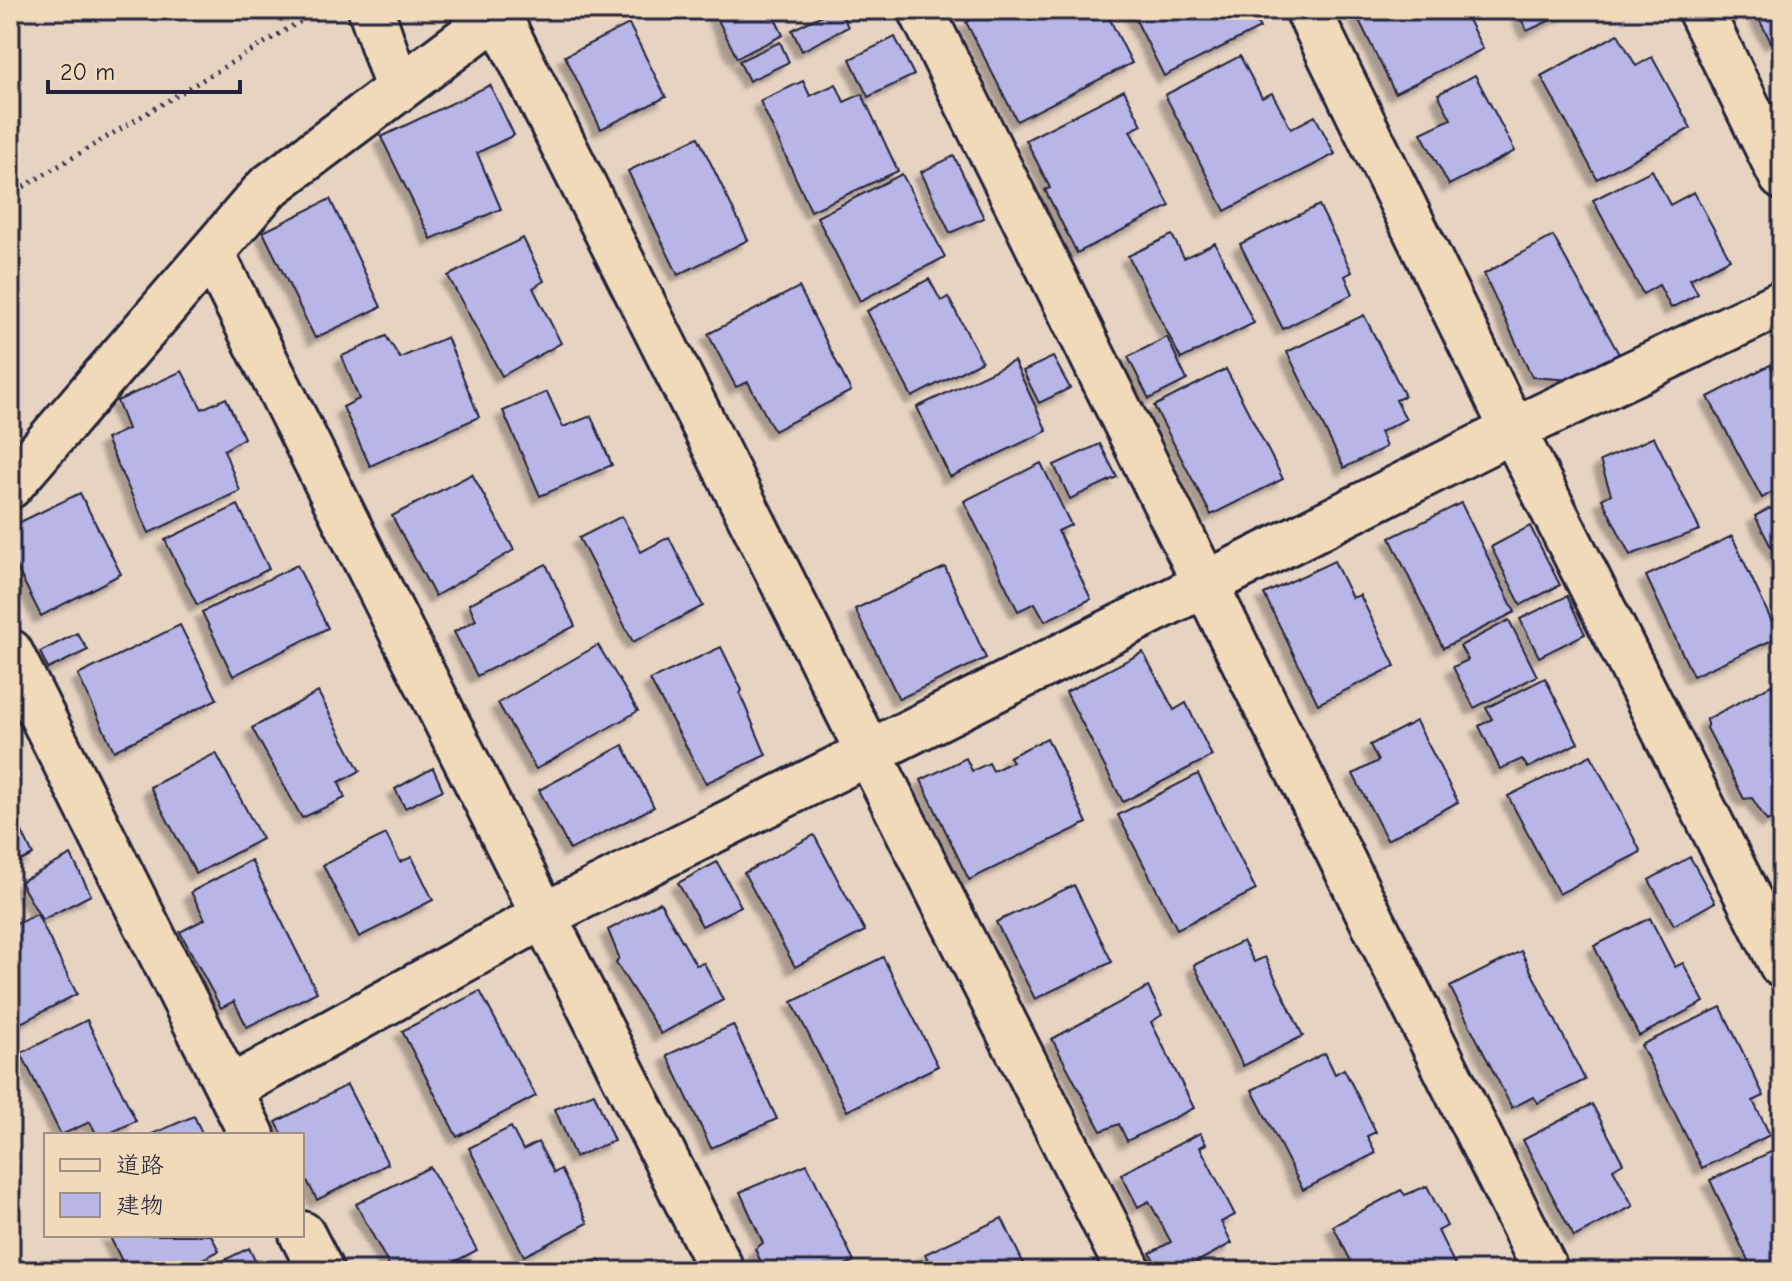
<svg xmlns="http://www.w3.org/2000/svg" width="1792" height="1281" font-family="'Comic Neue','Klee One',sans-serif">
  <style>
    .building { fill: #b8b5e7; stroke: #22223b; stroke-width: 2; filter: url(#shadow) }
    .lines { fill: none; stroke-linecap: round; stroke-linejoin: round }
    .minor-casing { stroke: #22223b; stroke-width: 50 }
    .path { stroke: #22223b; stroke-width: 5; stroke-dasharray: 2 6; stroke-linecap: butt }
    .minor { stroke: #f1dab9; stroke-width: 44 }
  </style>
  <defs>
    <filter id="shadow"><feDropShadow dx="-7" dy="7" stdDeviation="2" flood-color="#0004"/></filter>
  </defs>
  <rect width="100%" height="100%" fill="#e6d3c2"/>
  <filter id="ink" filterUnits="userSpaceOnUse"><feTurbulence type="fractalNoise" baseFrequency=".0125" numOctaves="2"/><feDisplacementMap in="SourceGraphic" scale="16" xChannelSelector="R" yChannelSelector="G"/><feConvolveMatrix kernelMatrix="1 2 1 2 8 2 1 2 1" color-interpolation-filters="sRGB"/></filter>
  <g filter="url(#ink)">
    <g class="building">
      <polygon points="713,10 771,10 783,35 737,58"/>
      <polygon points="832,10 840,10 848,27 802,51 792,30"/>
      <polygon points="990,10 1069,10 1071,14 1079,10 1105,10 1132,63 1017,121 966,22"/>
      <polygon points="1131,10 1251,10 1260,28 1164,76"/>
      <polygon points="1354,10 1463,10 1483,49 1395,93"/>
      <polygon points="1517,10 1573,10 1527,31"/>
      <polygon points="1754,10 1782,10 1782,36 1771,42"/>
      <polygon points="629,24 666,97 601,129 565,56"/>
      <polygon points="1618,34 1636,66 1652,57 1691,128 1597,179 1541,76"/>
      <polygon points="895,37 914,75 868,97 850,59"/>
      <polygon points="780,42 789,62 749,81 739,61"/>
      <polygon points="1240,56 1262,98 1272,93 1291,129 1315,116 1335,154 1225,211 1165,95"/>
      <polygon points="1475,75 1515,151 1449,185 1421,133 1451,119 1438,94"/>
      <polygon points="803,81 810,96 836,84 844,102 862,94 898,171 811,211 760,101"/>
      <polygon points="490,85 514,135 477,153 501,209 431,239 381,137"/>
      <polygon points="1124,90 1142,125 1130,131 1170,206 1077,253 1045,190 1050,188 1026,140"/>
      <polygon points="698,137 748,240 678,275 628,171"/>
      <polygon points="954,156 984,218 950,233 921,172"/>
      <polygon points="1652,170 1670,205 1694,192 1730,259 1690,279 1698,294 1671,308 1659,285 1643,294 1593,200"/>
      <polygon points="902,174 945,257 860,301 817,217"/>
      <polygon points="330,199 381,307 315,338 263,232"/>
      <polygon points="1319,205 1352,272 1345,276 1353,294 1283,329 1240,244"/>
      <polygon points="1172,235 1184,258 1215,243 1254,323 1181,359 1128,256"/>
      <polygon points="1553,236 1619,354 1572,380 1532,377 1484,274"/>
      <polygon points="523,238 544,281 533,288 561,343 502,376 448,276"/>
      <polygon points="929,279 941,301 948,297 982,361 912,397 867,311"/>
      <polygon points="799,287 851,391 774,431 748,382 736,387 708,334"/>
      <polygon points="1364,315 1405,396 1396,400 1406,419 1380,432 1386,447 1344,468 1287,352"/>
      <polygon points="386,336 400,358 447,337 479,417 370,466 343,407 359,399 342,356"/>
      <polygon points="1167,337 1187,380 1149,399 1128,357"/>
      <polygon points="1053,357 1070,388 1039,403 1023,371"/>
      <polygon points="1014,361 1047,431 950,477 917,407"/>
      <polygon points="1770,365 1782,385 1782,486 1762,498 1708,397"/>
      <polygon points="1226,369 1283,479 1211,515 1154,406"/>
      <polygon points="182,371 202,409 226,398 244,438 224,450 240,491 149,533 106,439 128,429 117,401"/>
      <polygon points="547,392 563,427 591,416 612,465 540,496 503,411"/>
      <polygon points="1654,437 1700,530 1630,555 1602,499 1611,494 1600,461"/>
      <polygon points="1100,444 1117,477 1070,499 1054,465"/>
      <polygon points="1041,463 1071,525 1058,531 1091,599 1045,621 1035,603 1018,611 964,501"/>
      <polygon points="472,474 514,550 435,596 392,516"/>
      <polygon points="80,493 121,574 41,616 10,554 10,527"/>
      <polygon points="1461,503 1515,612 1443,648 1390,538"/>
      <polygon points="238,505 269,569 197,605 165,540"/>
      <polygon points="1770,508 1775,512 1782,509 1782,568 1755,516"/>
      <polygon points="622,516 641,552 669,537 703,606 633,642 579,538"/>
      <polygon points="1530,526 1560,585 1521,605 1491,547"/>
      <polygon points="1732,536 1779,637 1693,676 1646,576"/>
      <polygon points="1334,561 1352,598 1360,595 1395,666 1318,704 1264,594"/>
      <polygon points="546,564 575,626 477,676 454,632 476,620 469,604"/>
      <polygon points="297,565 328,628 233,676 202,612"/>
      <polygon points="945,567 986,658 899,699 855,609"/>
      <polygon points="1567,596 1585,634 1539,657 1520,619"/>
      <polygon points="1509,620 1537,676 1474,708 1453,667 1468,660 1460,646"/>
      <polygon points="180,625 217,699 114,751 78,675"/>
      <polygon points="77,633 88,650 48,669 40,652"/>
      <polygon points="598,645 638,711 536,769 498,703"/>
      <polygon points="721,647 742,690 740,694 766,755 706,783 650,680"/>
      <polygon points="1143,652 1174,710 1186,703 1212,756 1123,802 1066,692"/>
      <polygon points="1545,678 1578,743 1528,768 1522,759 1500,769 1479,726 1492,719 1486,708"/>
      <polygon points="1771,685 1782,706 1782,814 1767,821 1752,798 1744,799 1707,728 1707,719"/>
      <polygon points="318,692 360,771 339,782 345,798 302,818 252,728"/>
      <polygon points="1416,721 1458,802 1387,840 1353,774 1378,761 1370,745"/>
      <polygon points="1047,738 1087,823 969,880 921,780 966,758 972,771 989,763 993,771 1012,762 1009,757"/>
      <polygon points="623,745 654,807 570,850 539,790"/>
      <polygon points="216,753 262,839 196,874 150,787"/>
      <polygon points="1591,755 1641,852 1559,894 1508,796"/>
      <polygon points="433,768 443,790 405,808 395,789"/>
      <polygon points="1198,774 1256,890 1177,929 1118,815"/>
      <polygon points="10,806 33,855 10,866"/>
      <polygon points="386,834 400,862 412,857 433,900 359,937 323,865"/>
      <polygon points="814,835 865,931 795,967 744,873"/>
      <polygon points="71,855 91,895 42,920 20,882"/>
      <polygon points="1690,857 1715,902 1674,925 1649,880"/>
      <polygon points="251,860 317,992 247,1027 234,1001 221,1008 180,932 205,919 191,892"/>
      <polygon points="717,862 741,906 702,926 678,883"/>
      <polygon points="1074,885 1112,962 1035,999 996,922"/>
      <polygon points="660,902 696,965 704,963 723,1000 661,1034 616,963 619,957 608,930"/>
      <polygon points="37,914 77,994 13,1027 10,927"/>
      <polygon points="1650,918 1675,967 1683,963 1704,1002 1639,1036 1594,946"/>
      <polygon points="1243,941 1254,962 1265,957 1303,1036 1243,1066 1194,965"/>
      <polygon points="1521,951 1585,1080 1538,1103 1533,1097 1512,1108 1450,987"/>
      <polygon points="883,957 938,1066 847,1111 792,1002"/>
      <polygon points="1148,987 1162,1015 1151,1022 1194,1108 1127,1141 1119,1124 1101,1131 1052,1039"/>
      <polygon points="480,991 536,1096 457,1137 402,1031"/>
      <polygon points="1721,1007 1764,1096 1753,1101 1770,1135 1702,1168 1641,1045"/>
      <polygon points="87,1020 136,1121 106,1135 97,1135 90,1122 61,1135 21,1053"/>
      <polygon points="733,1025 777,1119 711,1148 667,1055"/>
      <polygon points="1325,1053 1335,1074 1344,1069 1376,1132 1367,1136 1376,1153 1303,1190 1252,1090"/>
      <polygon points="347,1085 388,1164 317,1200 302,1171 302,1135 283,1135 276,1122"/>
      <polygon points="594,1093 614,1141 575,1157 555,1109"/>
      <polygon points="1592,1104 1623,1163 1613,1169 1633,1206 1574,1237 1523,1140"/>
      <polygon points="194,1116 203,1135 150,1135"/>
      <polygon points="511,1127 523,1150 538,1142 554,1173 561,1169 588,1223 524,1256 469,1148"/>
      <polygon points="1200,1133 1206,1144 1200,1147 1235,1215 1221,1222 1232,1243 1180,1271 1160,1271 1150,1253 1171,1242 1149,1201 1138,1207 1121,1174"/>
      <polygon points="1775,1150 1782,1164 1782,1271 1753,1271 1710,1180"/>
      <polygon points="807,1164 854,1261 833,1271 765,1271 755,1249 763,1243 740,1192"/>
      <polygon points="430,1167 477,1250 437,1271 392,1271 356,1204"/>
      <polygon points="1427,1186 1447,1226 1438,1231 1458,1271 1356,1271 1333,1226 1401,1190 1405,1195"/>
      <polygon points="1002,1218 1027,1271 933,1271 925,1254"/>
      <polygon points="109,1235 211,1235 219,1251 178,1271 127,1271"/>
      <polygon points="249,1248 259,1269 214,1271 212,1266"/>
      <polygon points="599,1259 605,1271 575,1271"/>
    </g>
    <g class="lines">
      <defs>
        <g id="minor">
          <polyline points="371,10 398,88"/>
          <polyline points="921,10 1546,1271"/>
          <polyline points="1308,10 1513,430 1782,965"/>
          <polyline points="1700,10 1782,177"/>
          <polyline points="497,13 1129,1271"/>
          <polyline points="212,254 722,1271"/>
          <polyline points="10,486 267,188 504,10"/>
          <polyline points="10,652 252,1135"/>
          <polyline points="229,1089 545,915 1513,430 1782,303"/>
          <polyline points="302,1234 321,1271"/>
        </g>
      </defs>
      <use href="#minor" class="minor-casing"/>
      <polyline class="path" points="10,195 311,15 318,15"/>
      <use href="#minor" class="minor"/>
    </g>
  </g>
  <rect width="1792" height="1281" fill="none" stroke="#f1dab9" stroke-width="40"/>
  <rect x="20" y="20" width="1752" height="1241" fill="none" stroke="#22223b" stroke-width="3" filter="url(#ink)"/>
  <rect x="44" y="1133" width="260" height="104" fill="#f1dab9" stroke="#9e9087" stroke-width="2"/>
  <rect x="60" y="1159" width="40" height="12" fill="#f1dab9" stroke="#9e9087" stroke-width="2"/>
  <text x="116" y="1173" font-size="24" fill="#22223b">道路</text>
  <rect x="60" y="1193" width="40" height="24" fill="#b8b5e7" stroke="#9e9087" stroke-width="2"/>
  <text x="116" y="1213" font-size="24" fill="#22223b">建物</text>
  <path d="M48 80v12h192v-12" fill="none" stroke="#22223b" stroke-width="4"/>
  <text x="60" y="80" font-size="24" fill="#22223b" stroke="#f1dab9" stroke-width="6" paint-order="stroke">20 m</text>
</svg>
